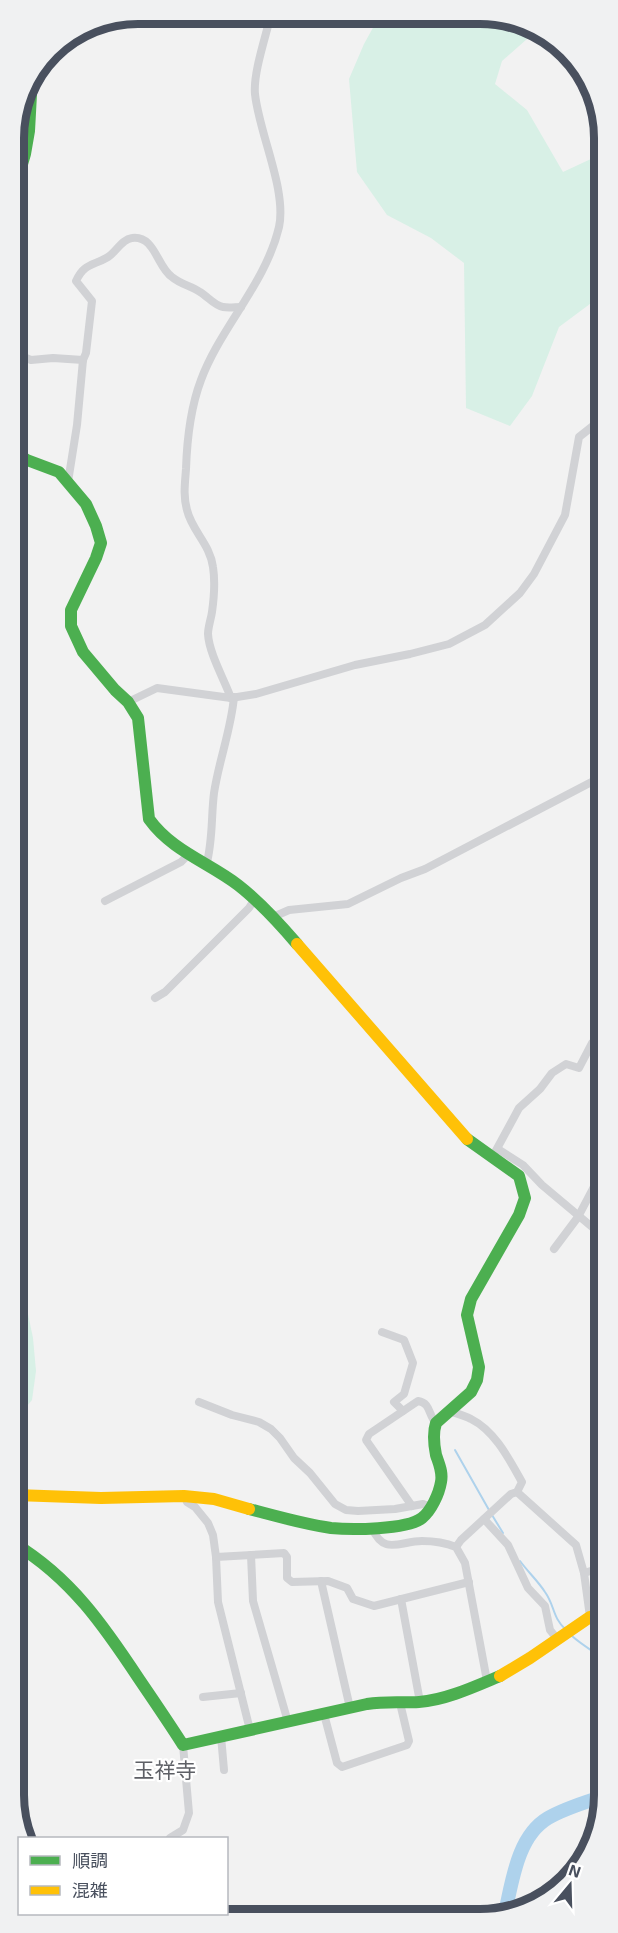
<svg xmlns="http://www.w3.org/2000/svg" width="618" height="1933" font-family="'Exo 2','Noto Sans JP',sans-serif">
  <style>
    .green { fill: #d8f0e6 }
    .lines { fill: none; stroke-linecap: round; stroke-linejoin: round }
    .stream { stroke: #aed2ec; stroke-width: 2 }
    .river { stroke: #aed2ec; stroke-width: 14 }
    .street { stroke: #d1d2d5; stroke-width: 8 }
    .fast { stroke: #4caf50; stroke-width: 12 }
    .slow { stroke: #ffc107; stroke-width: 12 }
    .labels { text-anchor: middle; stroke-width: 4.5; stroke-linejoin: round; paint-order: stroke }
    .quarter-label { font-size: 21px; fill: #5e6066; stroke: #fff }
    .rim { fill: none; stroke: #49505e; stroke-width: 8 }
  </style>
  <rect width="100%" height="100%" fill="#f2f2f2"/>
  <g class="green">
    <polygon points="380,15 505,16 535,32 502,61 495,84 527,110 563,172 593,158 596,103 602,114 602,295 559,327 532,396 510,426 466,408 464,263 431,238 387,215 357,172 349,79 364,44"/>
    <polygon points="15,1304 28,1314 33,1338 36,1371 32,1400 15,1420"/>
  </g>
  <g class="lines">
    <g class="stream">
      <polyline points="455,1450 489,1510"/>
      <polyline points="492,1515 503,1533"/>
      <path d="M520,1561C528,1572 538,1581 545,1592C555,1606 552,1617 566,1630"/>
      <path d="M572,1636C582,1645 593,1651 604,1659"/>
    </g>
    <path class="river" d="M504,1917C512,1885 516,1837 548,1818C565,1808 586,1802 604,1796"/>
    <g class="street">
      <polyline points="97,22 100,24"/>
      <polyline points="14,353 31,360 53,358 83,360"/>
      <path d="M68,482L77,425L83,360L86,353L92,301L76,281C84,263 93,266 108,257C116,252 122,239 132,238C155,235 157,267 172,277C180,284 191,286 200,292C207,296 215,306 223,307C229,308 235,307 241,307"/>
      <path d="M231,698C224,679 209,653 208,634C208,627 211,619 212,612C214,598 215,580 213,567C210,544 192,531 187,510C183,496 185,483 186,469C187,439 190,409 201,380C220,328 266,283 279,227C287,190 259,133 255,94C253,73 266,36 271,14"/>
      <polyline points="128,702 157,688 231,698 256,694 355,665 410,654 449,644 485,625 520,593 534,574 565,515 579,437 603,418"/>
      <path d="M206,866C213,842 211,817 214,793C219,760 231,730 234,697"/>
      <polyline points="105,901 181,862 189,854"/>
      <polyline points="273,917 289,910 348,904 401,878 425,869 603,776"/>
      <polyline points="155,998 165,992 249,908 254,900"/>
      <polyline points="498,1149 523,1165 542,1185 604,1237"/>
      <polyline points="493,1156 519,1108 540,1089 552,1073 566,1064 579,1068 592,1043 603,1032"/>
      <polyline points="554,1249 578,1217 598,1179"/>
      <polyline points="382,1332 404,1340 413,1363 404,1394 394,1402 403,1411"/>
      <polyline points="199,1402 232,1415 259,1422 271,1429 280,1438 294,1458 310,1473 335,1504 346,1510 358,1511 395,1509 423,1504 431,1507"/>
      <path d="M448,1411C455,1413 464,1415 471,1419C495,1431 509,1459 522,1482L517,1492L511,1494L461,1540L456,1547"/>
      <polyline points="517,1492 576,1545 584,1573 590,1617"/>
      <polyline points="184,1496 187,1502 195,1507 208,1523 213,1535 216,1557 218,1602 250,1730"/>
      <path d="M412,1506L366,1440L369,1434L418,1401C431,1403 428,1415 436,1423"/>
      <polyline points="484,1519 508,1545 528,1588 545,1606 550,1630 558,1640"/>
      <path d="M372,1528C384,1556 400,1541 422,1541C433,1541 446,1543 456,1547L465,1563L487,1681"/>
      <polyline points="251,1555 253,1601 288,1722"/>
      <polyline points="216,1557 284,1553 287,1557 287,1578 292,1582 328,1581 347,1588 353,1599 374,1606 469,1582"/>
      <polyline points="584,1573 604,1567"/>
      <polyline points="321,1581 350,1708"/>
      <polyline points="401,1599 420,1702"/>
      <polyline points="203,1697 241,1693"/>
      <polyline points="324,1714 337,1763 342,1767 407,1745 409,1741 400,1703"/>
      <polyline points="221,1736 224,1770"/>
      <polyline points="170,1838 183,1830 189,1813 183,1745"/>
      <polyline points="183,1914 185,1917"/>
      <polyline points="116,1917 122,1914"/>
    </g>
    <g class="fast">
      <polyline points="14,191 25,154 29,131 32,76"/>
      <path d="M14,452L27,460L59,472L86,504L96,526L101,543L96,558L71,610V626L83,652L115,690L128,702L138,718L149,819C172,851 208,862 238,885C260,902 279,923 297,944"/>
      <path d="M249,1509C276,1516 303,1524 331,1528C350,1530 407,1530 422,1518C431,1511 439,1494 441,1482C443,1472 439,1464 436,1455C434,1445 433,1432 436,1423L471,1392L477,1380L479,1367L467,1315L471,1299L519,1215L525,1198L519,1176L467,1139"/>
      <path d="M15,1544C71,1578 104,1626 139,1679C154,1701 169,1723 183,1745L367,1704C386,1701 401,1703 419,1702C446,1700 476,1686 500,1676"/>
    </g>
    <g class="slow">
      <polyline points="297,944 467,1139"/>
      <polyline points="15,1495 101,1498 184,1496 214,1499 249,1509"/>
      <polyline points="500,1676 530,1658 590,1617 604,1613"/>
    </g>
  </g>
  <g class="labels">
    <g class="quarter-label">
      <text x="165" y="1778">玉祥寺</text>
    </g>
  </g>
  <path d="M0 0H618V1933H0ZM138 24H480A114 114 0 0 1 594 138V1795A114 114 0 0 1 480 1909H138A114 114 0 0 1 24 1795V138A114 114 0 0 1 138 24Z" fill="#f0f1f2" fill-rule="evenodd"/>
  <path class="rim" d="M138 24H480A114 114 0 0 1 594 138V1795A114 114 0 0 1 480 1909H138A114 114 0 0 1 24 1795V138A114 114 0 0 1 138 24Z"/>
  <rect x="18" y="1837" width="210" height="78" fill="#ffffff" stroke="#b6b9bf" stroke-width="1.5"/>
  <rect x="30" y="1856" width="30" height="9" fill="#4caf50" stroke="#b6b9bf" stroke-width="1.5"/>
  <text x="72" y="1867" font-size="18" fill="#49505e">順調</text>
  <rect x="30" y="1886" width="30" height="9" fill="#ffc107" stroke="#b6b9bf" stroke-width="1.5"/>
  <text x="72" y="1897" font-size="18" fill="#49505e">混雑</text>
  <g transform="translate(570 1885) rotate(19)" stroke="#ffffff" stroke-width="4.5" paint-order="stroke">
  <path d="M0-4.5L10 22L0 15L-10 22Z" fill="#49505e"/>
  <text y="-9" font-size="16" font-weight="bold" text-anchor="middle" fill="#49505e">N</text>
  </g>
</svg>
